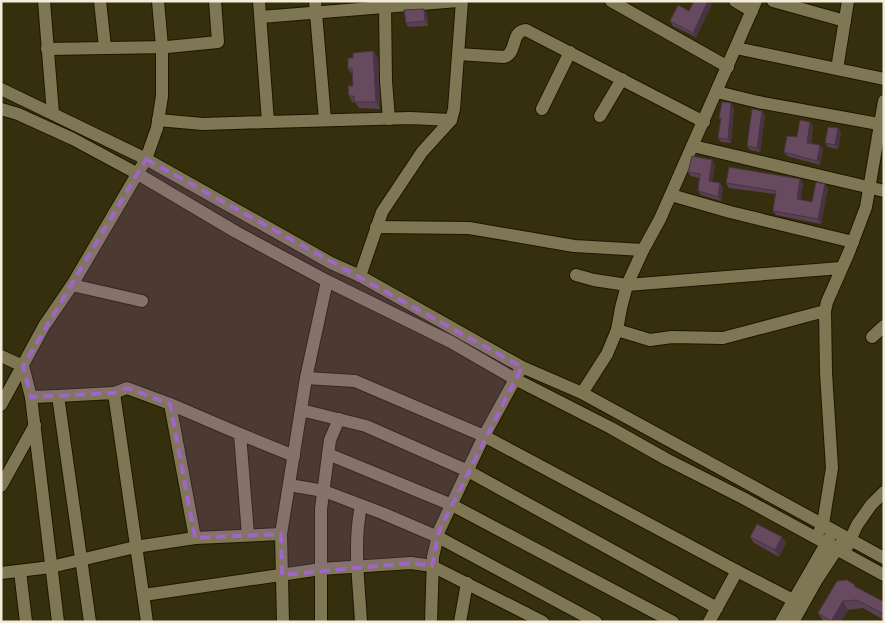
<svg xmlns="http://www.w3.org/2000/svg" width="885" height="623" font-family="'Fira Sans Condensed',sans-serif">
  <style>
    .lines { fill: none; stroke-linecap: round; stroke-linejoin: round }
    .minor-casing { stroke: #1d1701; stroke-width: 14 }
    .minor { stroke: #7f7754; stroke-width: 12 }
    .wall { fill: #594052 }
    .shaded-wall { fill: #483442 }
    .building { fill: #674a5f; stroke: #483442 }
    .marked { fill: #9e66c7; fill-opacity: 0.2; stroke: #9e66c7; stroke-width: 4; stroke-dasharray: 10 6; stroke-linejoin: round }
  </style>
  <rect width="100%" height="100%" fill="#362f0d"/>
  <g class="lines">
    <defs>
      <g id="minor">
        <polyline points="44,1 53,114"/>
        <polyline points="100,1 105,47"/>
        <polyline points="259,1 268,122 410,118 451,120"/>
        <polyline points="315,1 325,120"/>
        <polyline points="611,1 728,67"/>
        <polyline points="735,1 752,11"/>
        <polyline points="773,1 845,21"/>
        <polyline points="385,7 386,81 389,119"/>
        <polyline points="261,17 458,1"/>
        <polyline points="736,48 884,79"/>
        <polyline points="47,49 167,47 218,42 215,1"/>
        <path d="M458,54L504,57C518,53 510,31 526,30L704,122"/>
        <polyline points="837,69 848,1"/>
        <polyline points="1,89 146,159 331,263 360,276 522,367 582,393 884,558"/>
        <polyline points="717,92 758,102 884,125"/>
        <polyline points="1,109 18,114 73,139 138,174 236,232 327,281 451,342 515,379 611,428 666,459 743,498 884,575"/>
        <polyline points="542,109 570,52"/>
        <polyline points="600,116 622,79"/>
        <polyline points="158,120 203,124 268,122"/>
        <polyline points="693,146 884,191"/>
        <polyline points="671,195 730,212 853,242"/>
        <polyline points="376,227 469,228 574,246 643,250 627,285 621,308 617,330 607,354 582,393"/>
        <polyline points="643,250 660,219 756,1"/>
        <polyline points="576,275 594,280 627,285 841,268"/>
        <polyline points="360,276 382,212 422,152 451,120 454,109 462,1"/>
        <polyline points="72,285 142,301"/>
        <polyline points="617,330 650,340 672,337 723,338 825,311"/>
        <polyline points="872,337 884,326"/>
        <polyline points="1,356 23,366 31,397 58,622"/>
        <polyline points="306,378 355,381 484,436 737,571"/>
        <polyline points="58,396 114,393 147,622"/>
        <polyline points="31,397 58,396 90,622"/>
        <polyline points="170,404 240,434 248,535"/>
        <polyline points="1,405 44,326 72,285 146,159 157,128 162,96 162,47 158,1"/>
        <polyline points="301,410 366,426 468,471 717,608"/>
        <polyline points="240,434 294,456"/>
        <polyline points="328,454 452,505 673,622"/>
        <polyline points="289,485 324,491 382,513 438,537 596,622"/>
        <polyline points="1,486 35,425"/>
        <polyline points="820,530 823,524 832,468 826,373 825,311 827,302 849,252 866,207 884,101"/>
        <polyline points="281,534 283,622"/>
        <polyline points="195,538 281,534 306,378 327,281"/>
        <polyline points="847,547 857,525 871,505 884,492"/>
        <polyline points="20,571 26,622"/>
        <polyline points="1,573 51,567 135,547 195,538 170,404 127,388 114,393"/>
        <polyline points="144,595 321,569 411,563 432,566 543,622"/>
        <polyline points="321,622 321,509 330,440 339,419"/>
        <path d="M361,622C359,584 353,544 361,506"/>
        <polyline points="431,622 433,557 439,531 484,436 519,372"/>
        <polyline points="460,622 467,583"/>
        <polyline points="709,622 737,571 793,600"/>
        <polyline points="781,622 830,537"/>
        <polyline points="793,622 816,581 841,543"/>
      </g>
    </defs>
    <use href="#minor" class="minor-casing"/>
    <use href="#minor" class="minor"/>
  </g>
  <g class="wall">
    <polygon points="712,4 696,37 673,26 670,21 689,11"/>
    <polygon points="427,13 428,26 408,27 406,23"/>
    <polygon points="373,51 378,58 380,109 359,108 355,102 353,103 349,96 353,86 352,74 348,69 353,58"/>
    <polygon points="731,103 734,108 731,143 721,142 718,138 721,120 719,118"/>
    <polygon points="765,115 760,152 750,150 747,146"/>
    <polygon points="810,122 813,126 811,143 823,149 820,165 787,156 784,152"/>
    <polygon points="838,128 841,133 838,149 828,147 825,143"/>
    <polygon points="715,165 712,182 720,183 723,188 721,201 701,195 698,191 699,178 691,176 688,172"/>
    <polygon points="800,179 803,184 800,200 812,202 828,188 821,224 776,215 773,211 775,194 729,188 726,183"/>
    <polygon points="750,537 782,537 786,543 779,557 754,543"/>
    <polygon points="858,588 884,602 884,620 863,608 848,610 841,622 824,622 818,613"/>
  </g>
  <g class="shaded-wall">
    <polygon points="708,1 710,1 712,4 696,37 693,33"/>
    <polygon points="424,9 427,13 428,26 425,21"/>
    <polygon points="373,51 378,58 380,109 376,102"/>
    <polygon points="731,103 734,108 731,143 728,139"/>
    <polygon points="762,111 765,115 760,152 757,148"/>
    <polygon points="810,122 813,126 810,147 807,143"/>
    <polygon points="838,128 841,133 838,149 835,145"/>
    <polygon points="820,145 823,149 820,165 817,161"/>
    <polygon points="712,160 715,165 712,185 709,181"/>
    <polygon points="800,179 803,184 800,203 797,199"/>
    <polygon points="720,183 723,188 721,201 718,197"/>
    <polygon points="825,184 828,188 821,224 818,219"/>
    <polygon points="782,537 786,543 779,557 775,550"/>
    <polygon points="843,601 848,610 841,622 832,622 831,621"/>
  </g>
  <g class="building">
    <polygon points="694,1 708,1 693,33 670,21 678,5 689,11"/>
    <polygon points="424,9 425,21 406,23 404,10"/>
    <polygon points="373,51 376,102 354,102 354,96 349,96 348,86 353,86 352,68 348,69 348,58 353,58 353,53"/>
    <polygon points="722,102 731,103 728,139 718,138 721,118 719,118"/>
    <polygon points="752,109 762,111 757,148 747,146"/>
    <polygon points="800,120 810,122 807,143 820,145 817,161 784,152 787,136 797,137"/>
    <polygon points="828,127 838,128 835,145 825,143"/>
    <polygon points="692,156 712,160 709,181 720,183 718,197 698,191 700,174 688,172"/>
    <polygon points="729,167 800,179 797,199 812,202 816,182 825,184 818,219 773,211 776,191 726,183"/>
    <polygon points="757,524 782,537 775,550 750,537"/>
    <polygon points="847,580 855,585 854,586 884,602 884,614 857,600 843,601 831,621 818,613 837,581"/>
  </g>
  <path class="marked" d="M146,159L522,367L439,531L432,566L411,563L282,575L281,534L195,538L170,404L127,388L114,393L31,397L23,366Z"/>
  <rect width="885" height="623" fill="none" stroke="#f1edda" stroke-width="5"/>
</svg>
